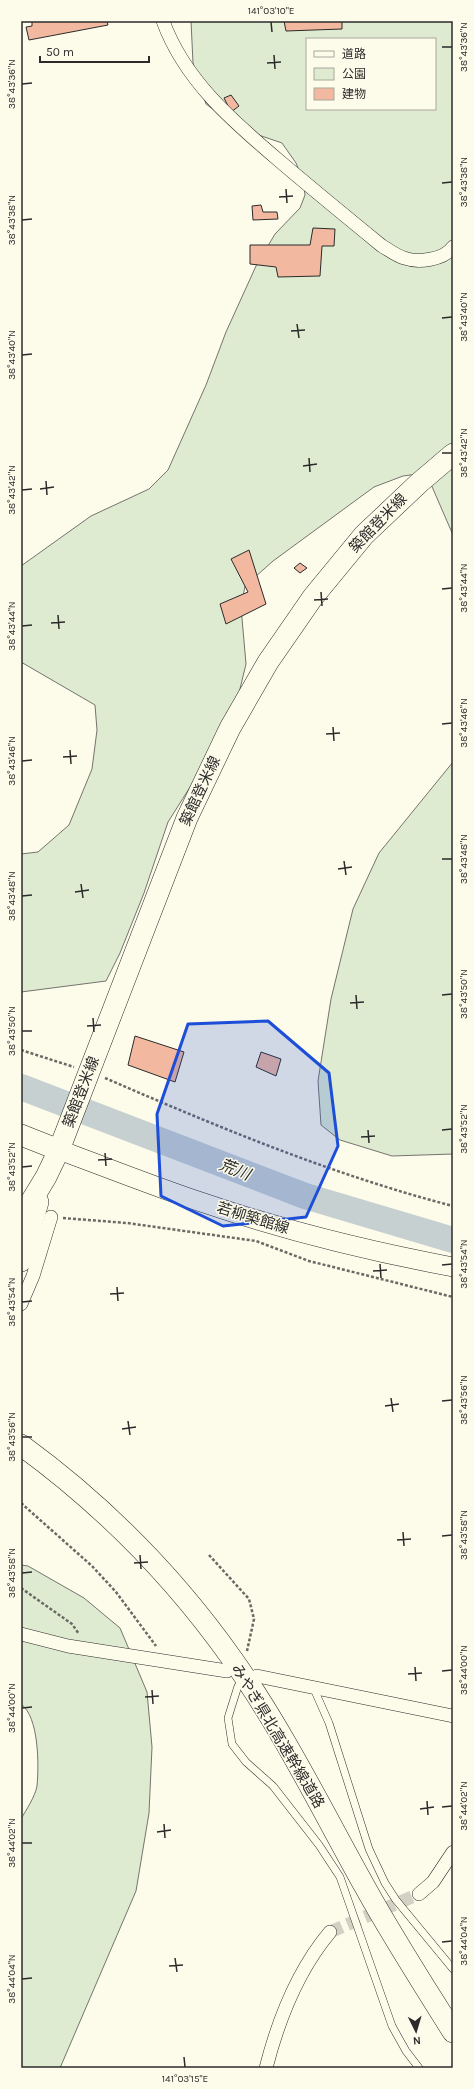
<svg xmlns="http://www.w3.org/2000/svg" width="474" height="2089" font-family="Karla,'Noto Sans JP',sans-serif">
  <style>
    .green { fill: #deebd1; stroke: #74746e; fill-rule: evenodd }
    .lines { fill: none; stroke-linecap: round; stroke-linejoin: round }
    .river { stroke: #c7d0d0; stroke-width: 26 }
    .building { fill: #f2b8a0; stroke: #2b2b2b }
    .minor-tunnel { stroke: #d3d1c4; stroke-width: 13; stroke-dasharray: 13 6; stroke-linecap: butt }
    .service-casing { stroke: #2b2b2b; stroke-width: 8 }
    .minor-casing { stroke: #2b2b2b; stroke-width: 14 }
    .secondary-casing { stroke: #2b2b2b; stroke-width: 20 }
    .primary-casing { stroke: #2b2b2b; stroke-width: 22 }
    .path { stroke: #6a6964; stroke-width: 2.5; stroke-dasharray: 3 2; stroke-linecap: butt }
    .service { stroke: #fdfbea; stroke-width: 7 }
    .minor { stroke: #fdfbea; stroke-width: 13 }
    .secondary { stroke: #fdfbea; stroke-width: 19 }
    .primary { stroke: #fdfbea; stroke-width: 21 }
    .marked { fill: #1d4ed8; fill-opacity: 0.2; stroke: #1d4ed8; stroke-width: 3; stroke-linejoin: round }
    .ticks { fill: none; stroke: #2b2b2b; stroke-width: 1.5 }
    .labels { text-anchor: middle; stroke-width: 3; stroke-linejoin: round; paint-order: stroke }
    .street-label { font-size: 15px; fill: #2b2b2b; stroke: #fdfbea }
    .water-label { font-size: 16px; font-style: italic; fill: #2b2b2b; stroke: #fdfbea }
    .neatline { fill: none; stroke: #2b2b2b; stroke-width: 1.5 }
    .ticks-label { font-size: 10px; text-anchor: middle; fill: #2b2b2b }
  </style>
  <rect width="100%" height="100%" fill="#fdfbea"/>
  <g class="green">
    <path d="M191,21H453V535L430,482L418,474L403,476L374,487L273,561L245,586L241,607L246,664L239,693L192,784L168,822L144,893L120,953L106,981L21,992V854L38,852L69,825L92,769L97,730L95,705L21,662V566L91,516L149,489L168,470L206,385L226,332L256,266L275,234L300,208L305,195L303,180L296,163L282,143L238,128L206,104L193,63ZM307,39H435V109H307Z"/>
    <polygon points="453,762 453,1154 392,1156 340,1140 321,1125 318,1081 331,999 353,909 379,853"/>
    <path d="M21,1565L28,1566L84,1598L120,1628L147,1692L152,1747L149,1813L136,1891L60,2068H21V1819C26,1810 35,1797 37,1786C39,1765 39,1717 21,1704Z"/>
  </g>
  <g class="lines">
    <polyline class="river" points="21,1087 305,1196 453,1240"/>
  </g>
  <g class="building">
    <polygon points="32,21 107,21 108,25 29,40 26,27 32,26"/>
    <polygon points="284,21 342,21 342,29 286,31"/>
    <polygon points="231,95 239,106 231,112 224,98"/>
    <polygon points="261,205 263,212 277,212 278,219 253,220 252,206"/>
    <polygon points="313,228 335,229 334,246 322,246 320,276 278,277 276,267 250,264 250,245 310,245"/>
    <polygon points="249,550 266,604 226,624 220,604 248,592 231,559"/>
    <polygon points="300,563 307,568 300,573 294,568"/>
    <polygon points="135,1036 184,1052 175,1082 128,1065"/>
    <polygon points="261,1052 281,1059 276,1076 256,1067"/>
  </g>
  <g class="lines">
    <polyline class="minor-tunnel" points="330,1932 419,1894"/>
    <defs>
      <g id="service">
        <polyline points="238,1686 228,1718 232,1744 246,1762 273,1786 319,1845 340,1877 392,2026 406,2051 419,2068"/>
        <polyline points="314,1689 329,1723 369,1849 385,1883 396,1900 453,1969"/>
      </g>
      <g id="minor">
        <path d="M163,21C185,82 236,124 283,164C316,192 349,219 382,246C389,250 397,256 404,258C418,263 444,260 453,247"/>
        <polyline points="21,1304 33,1276 51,1217"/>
        <polyline points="21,1634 68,1646 227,1671"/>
        <polyline points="257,1676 453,1716"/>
        <polyline points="419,1894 433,1882 453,1852"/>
        <path d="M266,2068C278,2021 298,1970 330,1932"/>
      </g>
      <path id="secondary" d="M59,1150C106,1167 153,1186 201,1202C283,1230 368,1251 453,1267"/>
      <g id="primary">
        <polyline points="21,1135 59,1150"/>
        <polyline points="21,1218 46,1177 59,1150 187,818 230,728 268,662 313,597 364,535 419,483 453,454"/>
        <polyline points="21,1261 38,1202"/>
        <path d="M21,1445C102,1504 175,1578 233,1660C284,1732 322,1810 365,1887C392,1936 423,1984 453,2032"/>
      </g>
    </defs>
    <use href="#service" class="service-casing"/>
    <use href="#minor" class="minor-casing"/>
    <use href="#secondary" class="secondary-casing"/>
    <use href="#primary" class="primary-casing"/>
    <g class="path">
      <polyline points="21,1050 74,1067"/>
      <path d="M105,1078C218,1127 333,1175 453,1206"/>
      <polyline points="63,1218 127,1223 256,1241 309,1261 453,1297"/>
      <polyline points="21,1503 92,1566 116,1592 156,1646"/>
      <polyline points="209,1555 249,1599 254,1619 247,1651"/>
      <polyline points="21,1588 72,1624 79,1634"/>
    </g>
    <use href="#service" class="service"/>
    <use href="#minor" class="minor"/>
    <use href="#secondary" class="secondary"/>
    <use href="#primary" class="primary"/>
  </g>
  <path class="marked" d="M268,1021L329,1073L338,1146L306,1217L223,1226L161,1196L157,1114L188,1024Z"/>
  <path class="ticks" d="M271,22L272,32M442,47H452M274,55L275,69M267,63L281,62M22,84L32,83M442,183L452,182M286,189L287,203M279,197L293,196M22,220L32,219M442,318L452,317M297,324L299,338M291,331L305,330M22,355L32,354M442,453H452M309,458L310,472M303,466L317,464M46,481L47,495M40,489L54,487M22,490L32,489M442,589L452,588M321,592L322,606M314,600L328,599M58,615L59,629M51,623L65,622M22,626L32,625M442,724L452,723M333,727L334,741M326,734L340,733M70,750L71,764M63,757L77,756M22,761L32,760M442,859H452M344,861L346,875M338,869L352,867M81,884L83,898M75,892L89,890M22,896L32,895M356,995L357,1009M442,995L452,994M350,1003L364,1002M93,1018L94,1032M87,1026L101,1025M22,1031H32M368,1130L369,1143M442,1130L452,1129M361,1137L375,1136M105,1153L106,1166M98,1160L112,1159M22,1167L32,1166M380,1264L381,1278M442,1265L452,1264M373,1271L387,1270M117,1287L118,1301M110,1294L124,1293M22,1302L32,1301M391,1398L393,1412M442,1401L452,1400M385,1406L399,1404M128,1421L130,1435M122,1429L136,1427M22,1437H32M403,1532L404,1546M442,1536L452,1535M397,1540L411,1539M140,1555L141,1569M134,1563L148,1562M22,1573L32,1572M415,1667L416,1681M442,1671L452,1670M408,1674L422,1673M152,1690L153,1704M145,1697L159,1696M22,1708L32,1707M427,1801L428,1815M442,1807L452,1806M420,1809L434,1807M164,1824L165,1838M157,1832L171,1830M22,1843H32M442,1942L452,1941M175,1958L177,1972M169,1966L183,1965M22,1979L32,1978M184,2057L185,2067"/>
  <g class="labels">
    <g class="street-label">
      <text transform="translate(378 523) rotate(-46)" y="5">築館登米線</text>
      <text transform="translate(200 791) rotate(-65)" y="5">築館登米線</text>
      <text transform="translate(81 1092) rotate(-69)" y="5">築館登米線</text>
      <text transform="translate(253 1218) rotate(17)" y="5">若柳築館線</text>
      <text transform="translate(278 1736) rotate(59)" y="5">みやぎ県北高速幹線道路</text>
    </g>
    <g class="water-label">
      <text transform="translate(235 1169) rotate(21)" y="6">荒川</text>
    </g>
  </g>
  <rect width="474" height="2089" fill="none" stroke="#fdfbea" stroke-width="44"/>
  <rect x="306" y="38" width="130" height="72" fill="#fdfbea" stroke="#a9a89e"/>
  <rect x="314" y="51" width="20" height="6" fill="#fdfbea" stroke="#a9a89e"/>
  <text x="342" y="58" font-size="12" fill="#2b2b2b">道路</text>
  <rect x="314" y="68" width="20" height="12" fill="#deebd1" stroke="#a9a89e"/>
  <text x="342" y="78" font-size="12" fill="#2b2b2b">公園</text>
  <rect x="314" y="88" width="20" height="12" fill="#f2b8a0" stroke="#a9a89e"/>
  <text x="342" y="98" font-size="12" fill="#2b2b2b">建物</text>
  <g transform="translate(416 2031) rotate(175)" stroke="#fdfbea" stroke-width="3" paint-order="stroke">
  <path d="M0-3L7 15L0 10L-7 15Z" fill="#2b2b2b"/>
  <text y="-6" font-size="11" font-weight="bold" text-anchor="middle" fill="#2b2b2b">N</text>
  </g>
  <path d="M40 56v6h109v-6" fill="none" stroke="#2b2b2b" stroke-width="2"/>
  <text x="46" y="56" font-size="12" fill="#2b2b2b" stroke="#fdfbea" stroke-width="3" paint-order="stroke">50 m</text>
  <rect x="22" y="22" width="430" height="2045" class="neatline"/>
  <g class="ticks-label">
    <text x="271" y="14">141°03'10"E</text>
    <text transform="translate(463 47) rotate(-90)" y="4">38°43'36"N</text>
    <text transform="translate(11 84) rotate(-90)" y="4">38°43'36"N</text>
    <text transform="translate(463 182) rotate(-90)" y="4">38°43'38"N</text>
    <text transform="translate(11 220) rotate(-90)" y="4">38°43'38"N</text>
    <text transform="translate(463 317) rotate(-90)" y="4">38°43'40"N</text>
    <text transform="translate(11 355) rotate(-90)" y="4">38°43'40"N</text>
    <text transform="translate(463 453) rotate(-90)" y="4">38°43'42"N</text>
    <text transform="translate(11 490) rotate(-90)" y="4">38°43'42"N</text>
    <text transform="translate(463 588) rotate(-90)" y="4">38°43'44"N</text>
    <text transform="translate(11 626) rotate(-90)" y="4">38°43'44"N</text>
    <text transform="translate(463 723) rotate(-90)" y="4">38°43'46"N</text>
    <text transform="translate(11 761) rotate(-90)" y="4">38°43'46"N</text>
    <text transform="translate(463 859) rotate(-90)" y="4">38°43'48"N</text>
    <text transform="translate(11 896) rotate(-90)" y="4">38°43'48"N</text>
    <text transform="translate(463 994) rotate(-90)" y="4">38°43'50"N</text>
    <text transform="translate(11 1031) rotate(-90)" y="4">38°43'50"N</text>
    <text transform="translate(463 1129) rotate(-90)" y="4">38°43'52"N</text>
    <text transform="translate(11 1167) rotate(-90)" y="4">38°43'52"N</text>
    <text transform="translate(463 1264) rotate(-90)" y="4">38°43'54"N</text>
    <text transform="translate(11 1302) rotate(-90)" y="4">38°43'54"N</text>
    <text transform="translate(463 1400) rotate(-90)" y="4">38°43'56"N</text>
    <text transform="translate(11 1437) rotate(-90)" y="4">38°43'56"N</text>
    <text transform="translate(463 1535) rotate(-90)" y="4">38°43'58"N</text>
    <text transform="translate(11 1573) rotate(-90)" y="4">38°43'58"N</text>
    <text transform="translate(463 1670) rotate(-90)" y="4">38°44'00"N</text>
    <text transform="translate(11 1708) rotate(-90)" y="4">38°44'00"N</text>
    <text transform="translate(463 1806) rotate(-90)" y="4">38°44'02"N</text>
    <text transform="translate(11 1843) rotate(-90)" y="4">38°44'02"N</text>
    <text transform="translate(463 1941) rotate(-90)" y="4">38°44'04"N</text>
    <text transform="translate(11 1979) rotate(-90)" y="4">38°44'04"N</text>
    <text x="185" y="2082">141°03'15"E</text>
  </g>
</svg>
